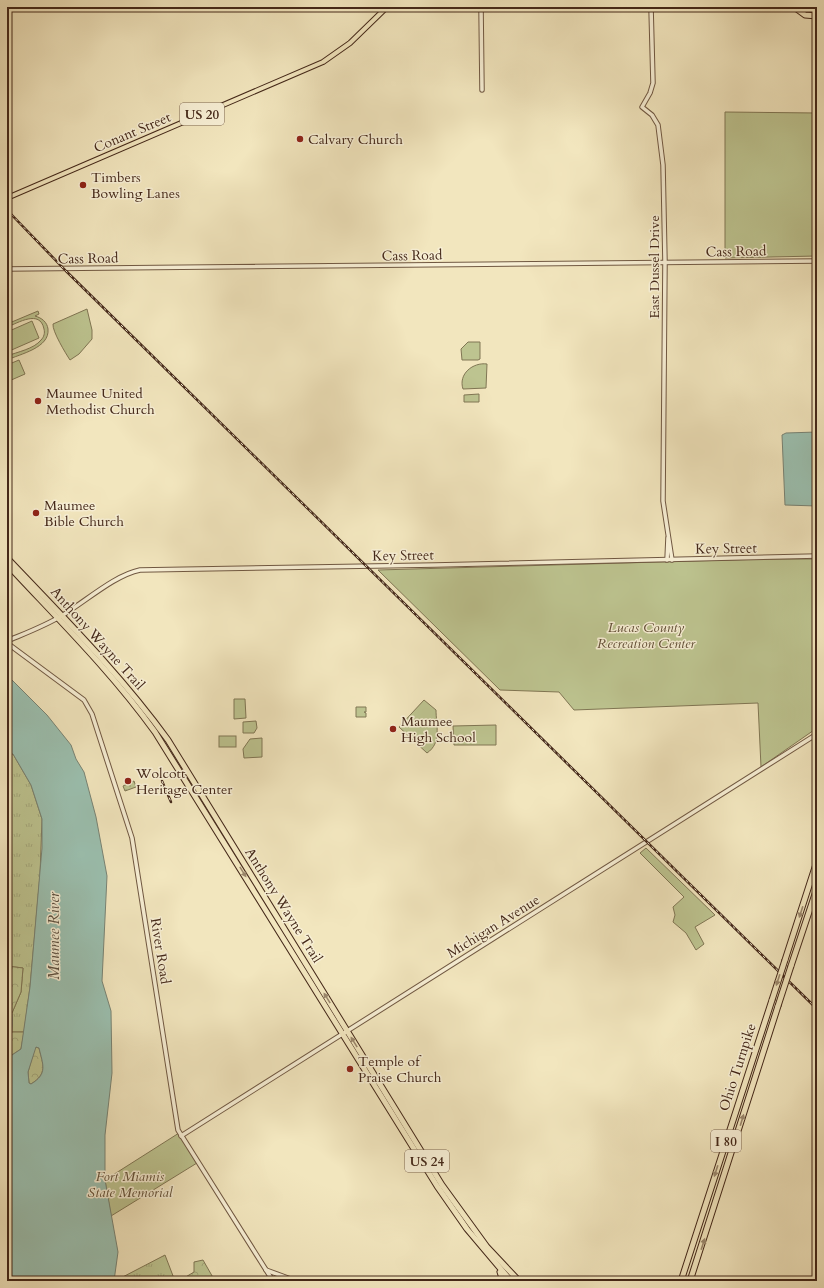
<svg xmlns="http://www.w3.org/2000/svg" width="824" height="1288" font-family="Cardo,serif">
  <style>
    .grass { fill: url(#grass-tufts); stroke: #807654 }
    .forest { fill: url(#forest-crowns); stroke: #807654 }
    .park { fill: #bdc490; stroke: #807654 }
    .garden { fill: url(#garden-dots); stroke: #807654 }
    .water { fill: #9bc0b0; stroke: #788374; fill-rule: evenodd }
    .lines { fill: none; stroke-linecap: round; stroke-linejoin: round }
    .minor-casing { stroke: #705842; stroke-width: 5.5 }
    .major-casing { stroke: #442819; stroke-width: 6 }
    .highway-casing { stroke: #442819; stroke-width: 7 }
    .minor { stroke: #f7efd5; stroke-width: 3.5 }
    .major { stroke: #f2e6be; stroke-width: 4 }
    .highway { stroke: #f2e6be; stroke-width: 5 }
    .rail-casing { stroke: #442819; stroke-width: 2.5 }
    .rail { stroke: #f7efd5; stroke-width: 1; stroke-dasharray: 3; stroke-linecap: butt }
    .highway-bridge-casing { stroke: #442819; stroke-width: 7; stroke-linecap: butt }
    .highway-bridge { stroke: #f2e6be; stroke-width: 5 }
    .oneway { fill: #9b876c }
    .poi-dot { fill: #8f2418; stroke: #f7efd5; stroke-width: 1.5 }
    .labels { text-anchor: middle; stroke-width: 3; stroke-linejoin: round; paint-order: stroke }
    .shield { fill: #f7efd5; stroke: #7a6451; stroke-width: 1 }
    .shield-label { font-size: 13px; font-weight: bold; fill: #442819 }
    .street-label { font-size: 14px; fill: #442819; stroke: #f7efd5 }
    .poi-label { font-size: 14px; fill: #442819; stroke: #f7efd5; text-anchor: start }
    .park-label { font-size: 14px; font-style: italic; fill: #624f37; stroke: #f7efd5 }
    .water-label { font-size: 15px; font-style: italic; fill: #5a4e3f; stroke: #f7efd5 }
  </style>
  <defs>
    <pattern id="grass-tufts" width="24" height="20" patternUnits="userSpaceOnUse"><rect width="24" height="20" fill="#bdc490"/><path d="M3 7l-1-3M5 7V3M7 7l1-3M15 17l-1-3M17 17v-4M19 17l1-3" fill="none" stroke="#a4a87c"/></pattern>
    <pattern id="forest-crowns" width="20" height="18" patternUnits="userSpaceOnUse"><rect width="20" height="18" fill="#bdc490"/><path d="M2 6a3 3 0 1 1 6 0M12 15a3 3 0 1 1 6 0" fill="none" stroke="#a4a87c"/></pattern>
    <pattern id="garden-dots" width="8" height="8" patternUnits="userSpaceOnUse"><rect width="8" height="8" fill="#bdc490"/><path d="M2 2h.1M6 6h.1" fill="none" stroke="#a4a87c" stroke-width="1.8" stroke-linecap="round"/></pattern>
  </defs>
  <rect width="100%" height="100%" fill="#f2e6be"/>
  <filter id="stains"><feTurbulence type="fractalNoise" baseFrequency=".005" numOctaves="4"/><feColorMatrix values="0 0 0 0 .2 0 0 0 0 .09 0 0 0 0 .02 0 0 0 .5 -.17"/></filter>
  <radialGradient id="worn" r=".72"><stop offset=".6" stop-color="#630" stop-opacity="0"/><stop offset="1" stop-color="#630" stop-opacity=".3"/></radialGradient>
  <g class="grass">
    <polygon points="7,753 13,754 31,785 42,819 40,875 30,987 24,1032 12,1032 12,1013 21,992 23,968 7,966"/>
    <polygon points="165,1255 175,1281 115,1281"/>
  </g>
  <g class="forest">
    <polygon points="7,966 23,968 21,992 12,1013 7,996"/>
    <polygon points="12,1032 24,1032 21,1049 12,1055 7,1054 7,1044"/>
    <path d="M35,1047L39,1048C43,1065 48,1073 31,1084L29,1083L28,1072Z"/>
    <polygon points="203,1260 215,1281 179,1281 194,1272 194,1262"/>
  </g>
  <g class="park">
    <polygon points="725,112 817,113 817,256 725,258"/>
    <path d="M87,309L92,330V339L79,354L70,360C66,354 52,331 53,324Z"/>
    <path d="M38,311L39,314L35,316C42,318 47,322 48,329C50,348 20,354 7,360V356C17,352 34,349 41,340C44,337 45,333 44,329C40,309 18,323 7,327V324Z"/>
    <polygon points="32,321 39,338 7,352 7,332"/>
    <polygon points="468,342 480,342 480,359 478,360 462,360 461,349"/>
    <polygon points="19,360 25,374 9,381 7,365"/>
    <path d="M487,364L486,388L463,389C458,374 473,362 487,364Z"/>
    <polygon points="479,394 479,402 464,402 464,395"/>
    <polygon points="764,559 817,559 817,728 761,767 758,703 574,710 559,692 500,690 378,570"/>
    <polygon points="234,699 245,699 246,718 234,719"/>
    <path d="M424,700L436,710C436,725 442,743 427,753L399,727Z"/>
    <polygon points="356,707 366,707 366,712 364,712 366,713 366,717 356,717"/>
    <polygon points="256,721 257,728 254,733 243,733 243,722"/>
    <polygon points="496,725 496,745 454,745 453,726"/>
    <rect x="219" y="736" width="17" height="11"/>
    <polygon points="262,738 262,757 244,758 243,749 250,739"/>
    <polygon points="646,848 715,915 695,927 704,944 696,950 686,933 673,922 675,915 673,907 684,897 640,853"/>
    <polygon points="179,1133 197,1163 111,1216 105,1180"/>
  </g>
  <polygon class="garden" points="134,781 136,787 125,791 123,786"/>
  <g class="water">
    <polygon points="817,432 817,506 785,505 782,435 786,433"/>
    <path d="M7,675L47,715L71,745L76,759L84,772L96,817L107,876L102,981L111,1011L112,1073L105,1135V1180L118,1252L114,1281H7V1054L12,1055L21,1049L30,987L42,848V819L31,785L13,754L7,753ZM36,1047L39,1048C43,1065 48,1074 31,1084L29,1083L28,1072Z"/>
    <path d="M7,996C13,1014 15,1026 7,1044Z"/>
  </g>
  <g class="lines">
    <defs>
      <g id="minor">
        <polyline points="481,7 482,90"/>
        <polyline points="651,7 653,83 650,93 642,107 652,115 658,125 663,165 665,262 663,501 672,560"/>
        <polyline points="7,269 817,261"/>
        <polyline points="667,560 668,538"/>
        <path d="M7,641C26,633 45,626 63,615C86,601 115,575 140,570L435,565L817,556"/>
        <polyline points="7,643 84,700 92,714 132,838 178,1130 273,1281"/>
        <polyline points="181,1136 817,734"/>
        <polyline points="266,1270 296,1281"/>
      </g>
      <polyline id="major" points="7,198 323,62 350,43 387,7"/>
      <g id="highway">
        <polyline points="794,7 805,15 817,16"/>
        <path d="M7,558C63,617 120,674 168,740L442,1185L487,1247L519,1281"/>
        <path d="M7,564C58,619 111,671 155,732L437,1186L467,1229L511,1281"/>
        <polyline points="785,960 817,861"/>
        <polyline points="791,966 817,888"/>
        <polyline points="500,1272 503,1281"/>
        <polyline points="681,1281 772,1000"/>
        <polyline points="690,1281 778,1006"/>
      </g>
    </defs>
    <use href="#minor" class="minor-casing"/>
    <use href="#major" class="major-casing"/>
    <use href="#highway" class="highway-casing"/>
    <use href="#minor" class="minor"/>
    <use href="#major" class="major"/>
    <use href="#highway" class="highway"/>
    <defs>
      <g id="rail">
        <polyline points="7,210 66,271 817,1009"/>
        <polyline points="162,781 171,802"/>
      </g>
    </defs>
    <use href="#rail" class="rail-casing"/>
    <use href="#rail" class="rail"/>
    <defs>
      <g id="highway-bridge">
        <polyline points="772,1000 785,960"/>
        <polyline points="778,1006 791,966"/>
      </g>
    </defs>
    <use href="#highway-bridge" class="highway-bridge-casing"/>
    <use href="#highway-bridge" class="highway-bridge"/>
  </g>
  <defs><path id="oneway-solid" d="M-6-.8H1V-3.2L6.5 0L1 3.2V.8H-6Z"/></defs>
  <g class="oneway">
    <use href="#oneway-solid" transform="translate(243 872) rotate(58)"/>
    <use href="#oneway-solid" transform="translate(801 912) rotate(108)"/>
    <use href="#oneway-solid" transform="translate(778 980) rotate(108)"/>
    <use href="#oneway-solid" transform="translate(327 998) rotate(-122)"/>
    <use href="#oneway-solid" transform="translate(354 1042) rotate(-122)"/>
    <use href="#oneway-solid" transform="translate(742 1120) rotate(-73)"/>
    <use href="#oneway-solid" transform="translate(716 1171) rotate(108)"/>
    <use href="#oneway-solid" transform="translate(703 1244) rotate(-72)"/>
  </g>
  <g class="poi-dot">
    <circle cx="300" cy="139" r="4"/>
    <circle cx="83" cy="185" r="4"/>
    <circle cx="38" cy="401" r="4"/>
    <circle cx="36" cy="513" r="4"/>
    <circle cx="393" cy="729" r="4"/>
    <circle cx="128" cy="781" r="4"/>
    <circle cx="350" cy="1069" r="4"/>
  </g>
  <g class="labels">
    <g class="shield">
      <rect x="180" y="103" width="44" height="22" rx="3"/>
      <rect x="711" y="1130" width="30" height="22" rx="3"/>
      <rect x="405" y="1150" width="44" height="22" rx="3"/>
    </g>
    <g class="shield-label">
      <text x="202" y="119">US 20</text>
      <text x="726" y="1146">I 80</text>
      <text x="427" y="1166">US 24</text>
    </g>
    <g class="street-label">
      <text transform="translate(132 132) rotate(-23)" y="5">Conant Street</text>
      <text transform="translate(736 251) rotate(-1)" y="5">Cass Road</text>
      <text transform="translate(412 255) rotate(-1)" y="5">Cass Road</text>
      <text transform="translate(88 258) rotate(-1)" y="5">Cass Road</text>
      <text transform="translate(654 267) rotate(-90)" y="5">East Dussel Drive</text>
      <text transform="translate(726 548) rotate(-1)" y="5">Key Street</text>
      <text transform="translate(403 555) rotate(-1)" y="5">Key Street</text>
      <text transform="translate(98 638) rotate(48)" y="5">Anthony Wayne Trail</text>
      <text transform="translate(284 905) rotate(58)" y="5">Anthony Wayne Trail</text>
      <text transform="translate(493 926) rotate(-32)" y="5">Michigan Avenue</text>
      <text transform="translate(161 951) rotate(81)" y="5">River Road</text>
      <text transform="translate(737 1067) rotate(-72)" y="5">Ohio Turnpike</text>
    </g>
    <g class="poi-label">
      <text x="308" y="144">Calvary Church</text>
      <text x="91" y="182">Timbers<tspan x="91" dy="16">Bowling Lanes</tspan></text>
      <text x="46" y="398">Maumee United<tspan x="46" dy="16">Methodist Church</tspan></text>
      <text x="44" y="510">Maumee<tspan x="44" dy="16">Bible Church</tspan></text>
      <text x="401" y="726">Maumee<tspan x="401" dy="16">High School</tspan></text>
      <text x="136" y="778">Wolcott<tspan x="136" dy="16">Heritage Center</tspan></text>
      <text x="358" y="1066">Temple of<tspan x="358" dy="16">Praise Church</tspan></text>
    </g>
    <g class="park-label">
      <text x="646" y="632">Lucas County<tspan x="646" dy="16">Recreation Center</tspan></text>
      <text x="130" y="1181">Fort Miamis<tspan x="130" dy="16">State Memorial</tspan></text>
    </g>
    <g class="water-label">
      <text transform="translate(54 936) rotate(-90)" y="5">Maumee River</text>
    </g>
  </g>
  <rect width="824" height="1288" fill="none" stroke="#f2e6be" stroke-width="24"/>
  <rect x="8" y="8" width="808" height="1272" fill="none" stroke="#442819" stroke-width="2"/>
  <rect x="12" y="12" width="800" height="1264" fill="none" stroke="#442819"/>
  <rect width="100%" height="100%" filter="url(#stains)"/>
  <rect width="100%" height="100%" fill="url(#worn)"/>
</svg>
